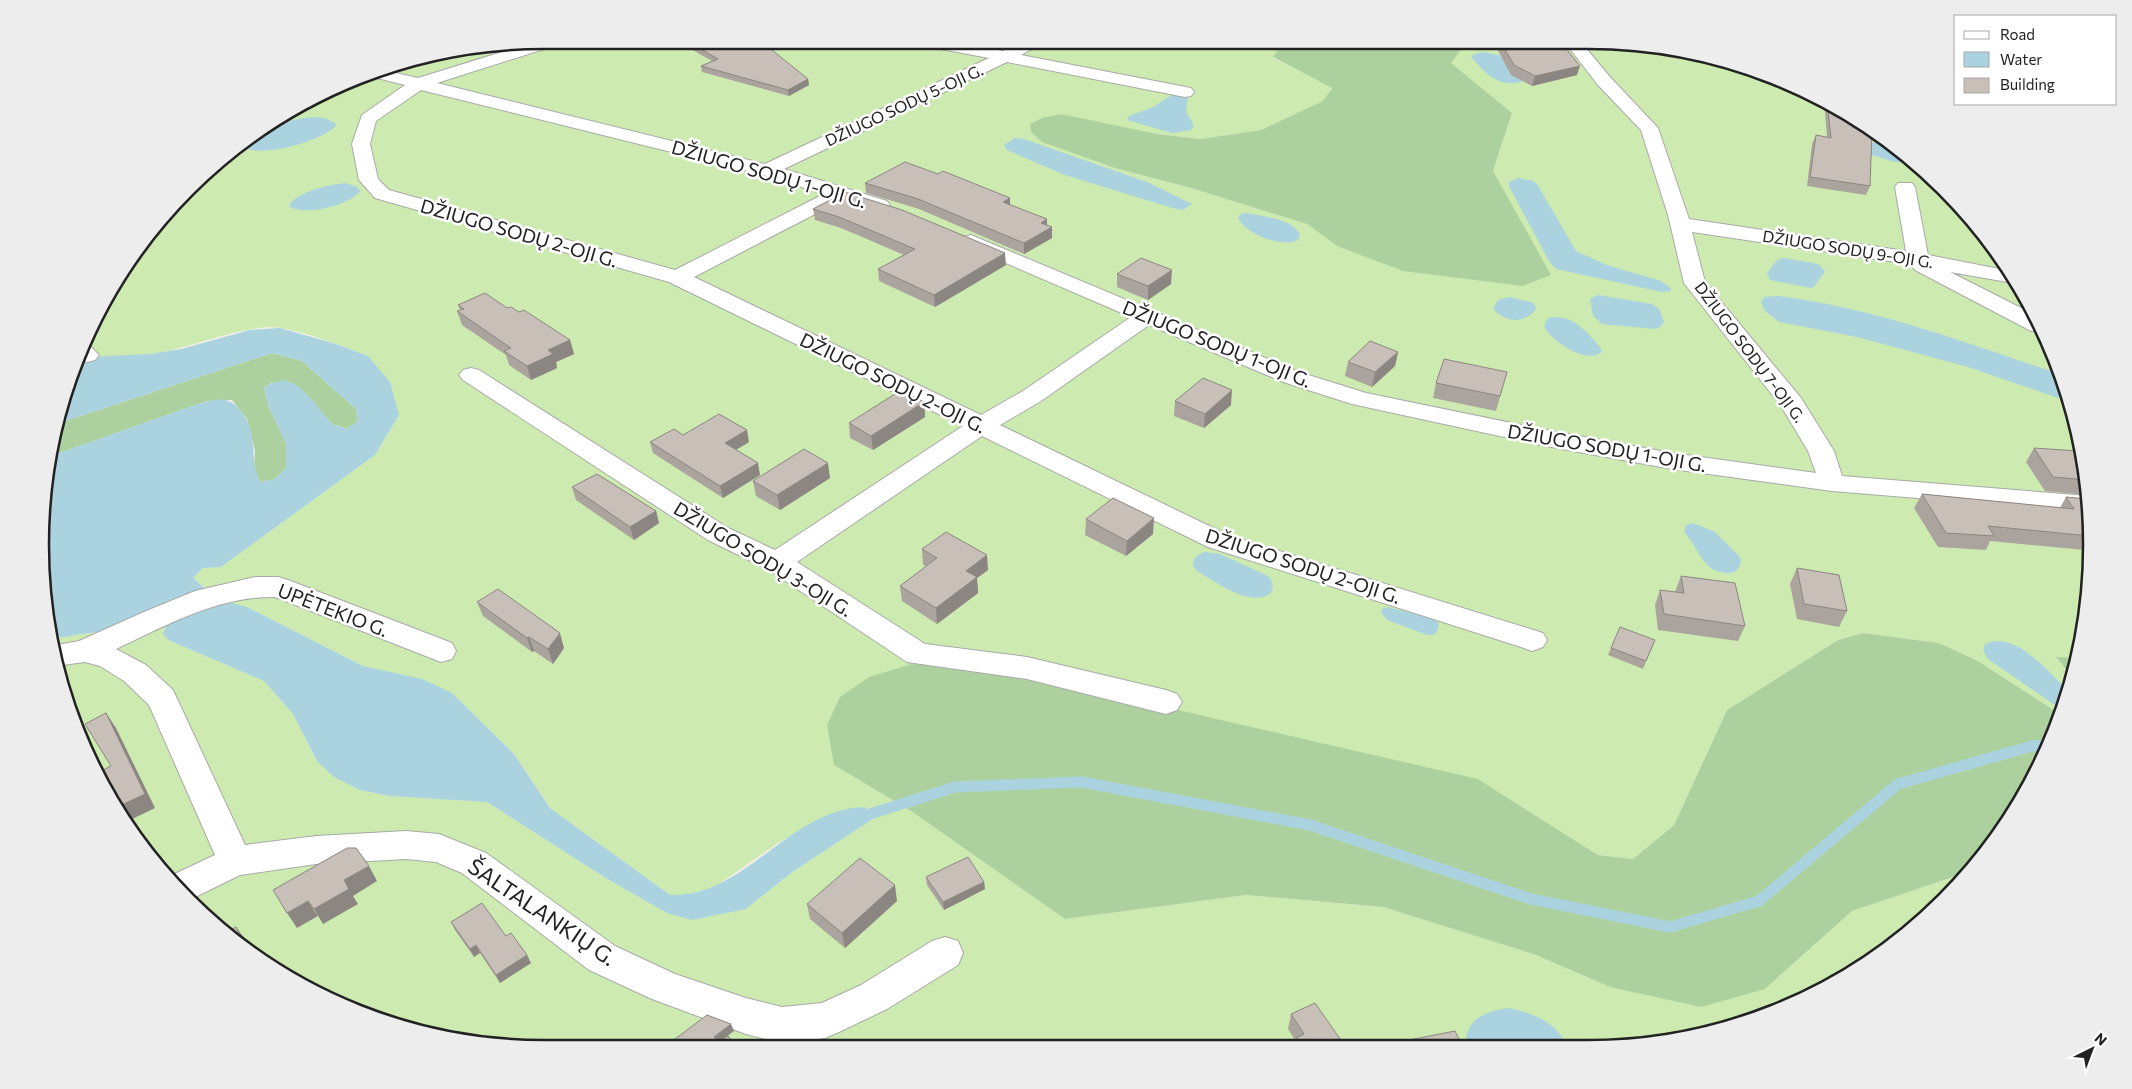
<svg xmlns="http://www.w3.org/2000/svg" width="2132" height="1089" font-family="Commissioner,sans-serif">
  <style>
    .grass { fill: #cdebb0; fill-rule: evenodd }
    .forest { fill: #add19e }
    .water { fill: #aad3df }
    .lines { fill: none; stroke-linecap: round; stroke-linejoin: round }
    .stream { stroke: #aad3df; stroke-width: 11 }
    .minor-casing { stroke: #a9a9a9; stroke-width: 2 }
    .minor { fill: #fff; fill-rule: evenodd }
    .wall { fill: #aba49e }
    .shaded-wall { fill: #8b8681 }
    .building { fill: #c7bfb8; stroke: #8b8681 }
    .labels { text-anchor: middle; stroke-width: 5; stroke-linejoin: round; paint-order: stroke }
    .far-street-label { font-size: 16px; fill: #222; stroke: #fff }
    .street-label { font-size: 19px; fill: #222; stroke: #fff }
    .near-street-label { font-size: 22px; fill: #222; stroke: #fff }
    .rim { fill: none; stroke: #222; stroke-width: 2.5 }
  </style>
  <rect width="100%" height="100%" fill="#f2efe9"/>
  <path class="grass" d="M544,40L1284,41L1273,58L1332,87L1324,101L1261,130L1201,139L1157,134L1118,169L1191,188L1307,224L1337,246L1512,208L1493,171L1512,113L1450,63L1463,47L1475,44L1527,41H1620L1718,57L1810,92L1894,144L1967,212L2024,292L2065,382L2088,478L2091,577L2078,658H2056L2073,679L2060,714L1978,661L1939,643L1863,633L1838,640L1727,710L1674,825L1633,859L1598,855L1478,779L834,765L911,811L1065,919L1246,895L1383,907L1536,955L1610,987L1765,989L1852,911L1971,871L1894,945L1780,1011L1654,1045L512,1048L414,1032L322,997L238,945L188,901L125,825L92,767L57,675L50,639L117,629L207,589L193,578L203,568L221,567L375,455L399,415L368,356C341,346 310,333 281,328C243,323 190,349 151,354C125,357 100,354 75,362L108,292L165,212L237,144L293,107L382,67L446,50ZM247,607L363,666L391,673L452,693L514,754L550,808L670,895L685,896L716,886L778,843L820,819L865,824L791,873L746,909L667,913L604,877L487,802L389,796L360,790L317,761L293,714L264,681L168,640L164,634L166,626L194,612Z"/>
  <g class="forest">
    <polygon points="1284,41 1527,41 1475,44 1463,47 1451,63 1512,113 1493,171 1551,275 1523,286 1403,271 1337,246 1307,224 1191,188 1118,169 1042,142 1031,132 1030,124 1042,118 1061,114 1157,134 1200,139 1261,130 1323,101 1332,88 1273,57"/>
    <polygon points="272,353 302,361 356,409 358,421 347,429 333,424 286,381 271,383 264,388 269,407 286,443 286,468 275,479 259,482 254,467 255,451 247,419 232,400 207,401 48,457 56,424"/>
    <polygon points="1863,633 1939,643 1978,661 2060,714 2040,767 1971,871 1852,911 1765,989 1701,1007 1610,987 1536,955 1383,907 1246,895 1065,919 911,811 834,765 827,725 840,697 869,677 915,663 1017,673 1478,779 1598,855 1633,859 1674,825 1727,710 1838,640"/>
    <polygon points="2056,657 2078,658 2073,679"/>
  </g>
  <g class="water">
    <path d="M1484,52L1503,56L1523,81C1499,89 1486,74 1471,57L1474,54Z"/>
    <polygon points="1173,94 1188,97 1186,111 1194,126 1191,130 1172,133 1127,120 1129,116 1153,107"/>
    <path d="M318,117L327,119L336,124L335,127C318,142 260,159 240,146L241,142C265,126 289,118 318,117Z"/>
    <polygon points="1015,138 1024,139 1147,182 1192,204 1183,210 1172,208 1065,175 1007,150 1004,145"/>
    <polygon points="1864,142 1895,144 1916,164 1895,162 1871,155"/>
    <polygon points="1518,178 1533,181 1537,184 1576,251 1607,265 1661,281 1671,288 1670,291 1662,292 1556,269 1549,261 1509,186 1509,182"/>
    <path d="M346,183L357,187L360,191C351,205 303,217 289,206C296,191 332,184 346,183Z"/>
    <path d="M1247,213C1263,217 1291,218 1300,234L1298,240C1282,248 1244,234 1238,217L1241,214Z"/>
    <polygon points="1784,258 1818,264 1825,271 1814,287 1811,288 1770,280 1767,273 1777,260"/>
    <polygon points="1598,295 1652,304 1659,309 1664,322 1660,327 1655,329 1602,324 1593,316 1590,299"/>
    <path d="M1778,296C1876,308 1969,344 2062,375L2070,402L1968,367L1857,337L1779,322L1765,311L1761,302L1764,297Z"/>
    <path d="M1509,297L1534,303L1536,309C1525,324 1506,323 1493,309L1498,300Z"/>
    <path d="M1552,317C1575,316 1586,331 1600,347L1602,352C1586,365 1551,341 1544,326L1547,319Z"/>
    <path d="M280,328L336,344L368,356L390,382L399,415L375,455L221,567L203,568L193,578L207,590L117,629L50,639C38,579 40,517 48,457L198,404C215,399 228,395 240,410C260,434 248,457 260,482L275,479L286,468V443L269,407L264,388C295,364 313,405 332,423C336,426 342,427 347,429L358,421L356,409L302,361L272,353L56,424L75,362L104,356L150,354L181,349L250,330Z"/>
    <path d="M1693,523L1715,532L1740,557L1741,562C1739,570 1735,573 1727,573C1701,572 1699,547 1684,532L1686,525Z"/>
    <path d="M1204,552L1220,554L1268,576C1274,583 1274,586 1270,594C1247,607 1217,582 1197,571L1193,566C1193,558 1197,555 1204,552Z"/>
    <path d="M228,602L247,607L363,666L422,679L452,693L514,754L550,808L670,895C745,898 790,808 865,807L870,814L865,824L791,873L746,909L692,920L667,913L604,877L487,802L389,796L360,790L334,777L317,761L293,714L264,681L168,640L163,634L166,626L194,612Z"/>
    <polygon points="1387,607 1435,619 1439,624 1437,632 1433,635 1427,635 1387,620 1381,612 1382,609"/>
    <path d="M1994,641C2023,639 2049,673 2068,690L2062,710L1988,659C1984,653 1982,650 1985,644Z"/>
    <path d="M1510,1008C1533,1014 1556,1021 1566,1045H1466C1464,1019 1488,1010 1510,1008Z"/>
  </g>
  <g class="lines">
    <polyline class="stream" points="860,821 870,814 955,787 1082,782 1310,825 1531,899 1670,927 1759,901 1898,784 2032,746 2048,745"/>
    <defs>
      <g id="minor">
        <path d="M565,40L563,43L437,83L765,164L989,58L920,45L912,40H946L1003,51L1026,40H1048L1021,55L1191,88L1194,92L1191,96L1185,97L1007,62L784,169L887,201L890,205L887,209L880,211L842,200L694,277L981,415L1023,391L1131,317L964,245L961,241L964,237L971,235L1299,372L1366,393L1546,430L1672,453L1816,473L1808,451L1781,406L1684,283L1668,215L1641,130L1598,85L1564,41H1580L1610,77L1658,128L1689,219L1906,251L1895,187L1898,183H1912L1915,187L1928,255L2010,271L2019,284L1950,272L2035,315L2042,332L2031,331L1915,270L1910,264L1692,232L1705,282L1801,398L1834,451L1842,476L2088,496L2089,512L1832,491L1672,469L1546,446L1352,404L1283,382L1149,325L1041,401L1000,425L1228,535L1543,633L1547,640L1543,647L1532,651L1521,647L1208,547L982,436L797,562L925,644L1027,657L1166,690L1177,694L1182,702L1177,710L1166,714L1027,679L907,662L767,569L708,540L463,380L459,375L463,370L471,368L479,370L728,528L775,550L963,426L669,282L375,198L359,180L352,144L362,115L405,85L365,75L378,69L418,78L537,41ZM421,90L760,174L824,194L675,270L389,190L378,179L370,144L376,121Z"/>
        <polygon points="83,343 88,344 99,355 95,360 87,362 76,358"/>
        <path d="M255,577H278L288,580L452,643L456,651L452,659L441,662L275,597C218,596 167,625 116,649L146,665L173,690L245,845L316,836L406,831L439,834L486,853L615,946L675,974L746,998L782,1007L822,1003L861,985L932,941L945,937L958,941L963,953L958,965L887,1009L839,1032L825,1038L782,1043L746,1034L652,999L589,970L462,873L436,862L406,859L316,864L240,875L187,901L168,877L215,855L149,705L124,681L100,666L85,662L55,666L51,646L79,641L144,612L195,591Z"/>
      </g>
    </defs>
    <use href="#minor" class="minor-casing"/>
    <use href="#minor" class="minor"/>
  </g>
  <g class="wall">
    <polygon points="675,40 746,40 808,79 809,85 789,96 702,72 701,66 712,61"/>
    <polygon points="1497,41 1560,41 1577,75 1532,86 1511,75 1496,47"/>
    <polygon points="1824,100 1880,135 1872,134 1870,186 1866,195 1807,186 1812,144 1816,135 1827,137"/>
    <polygon points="865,183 1010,205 1047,219 1047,225 1052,227 1052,238 1024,254 919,209 866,193"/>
    <polygon points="813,209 1006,265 935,307 879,281 878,269 904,255 841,228 815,220"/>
    <polygon points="1117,274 1171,284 1148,300 1117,287"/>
    <polygon points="458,305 507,308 519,312 570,340 574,354 556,362 557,368 531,380 509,365 506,355 462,325 457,311 460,310"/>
    <polygon points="1398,352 1395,366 1372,387 1345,376 1348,362"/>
    <polygon points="1507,372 1496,411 1433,398 1436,383"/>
    <polygon points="1175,401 1231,405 1204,428 1174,416"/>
    <polygon points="924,402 925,417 873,450 850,438 849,423"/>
    <polygon points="683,435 749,442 736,450 760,475 723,498 653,453 650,442"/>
    <polygon points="2034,448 2088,478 2088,495 2045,491 2026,462"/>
    <polygon points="830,478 780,510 756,496 753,481"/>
    <polygon points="572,487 656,511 659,523 634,540 576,500"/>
    <polygon points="1922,494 2060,508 2066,497 2088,499 2090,558 2089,557 2085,550 1990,541 1986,550 1938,547 1914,508"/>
    <polygon points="1086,519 1153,534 1126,556 1085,535"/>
    <polygon points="922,549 988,570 977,578 978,593 937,624 902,601 900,586 926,566 923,565"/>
    <polygon points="1797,568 1847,611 1839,627 1797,619 1790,584"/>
    <polygon points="1681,576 1745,626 1738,641 1658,630 1655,605 1660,590 1675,592"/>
    <polygon points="477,602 564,648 553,664 534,651 532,652 483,616"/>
    <polygon points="1655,640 1643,669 1608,655 1611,648"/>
    <polygon points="926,877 984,882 985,889 944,910 927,885"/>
    <polygon points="897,901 845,948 810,919 807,904"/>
    <polygon points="451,922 506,936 531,963 500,983 480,953 474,957 455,930"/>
    <polygon points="1291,1014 1345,1046 1294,1046 1295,1040 1288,1029"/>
  </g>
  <g class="shaded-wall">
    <polygon points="1580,66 1577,75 1532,86 1535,76"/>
    <polygon points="808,79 809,85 789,96 788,90"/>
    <polygon points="1010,198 1010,208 1003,202"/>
    <polygon points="1047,219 1047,230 1041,223"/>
    <polygon points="1052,227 1052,238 1024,254 1024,243"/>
    <polygon points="1005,253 1006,265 935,307 934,295"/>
    <polygon points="1172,270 1171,284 1148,300 1148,286"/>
    <polygon points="570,340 574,354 556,362 557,368 531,380 527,366 548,350"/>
    <polygon points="1398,352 1395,366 1372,387 1375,372"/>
    <polygon points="1232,390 1231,405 1204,428 1205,414"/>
    <polygon points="924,402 925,417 873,450 871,436"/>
    <polygon points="747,430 749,442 727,455 725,443"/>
    <polygon points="758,463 760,475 723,498 720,486"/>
    <polygon points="828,463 830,478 780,510 777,495"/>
    <polygon points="656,511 659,523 634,540 630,527"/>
    <polygon points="1154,518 1153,534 1126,556 1127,541"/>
    <polygon points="987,555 988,570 977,578 978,593 937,624 936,608 966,571"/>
    <polygon points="560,633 564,648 553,664 548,649"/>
    <polygon points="529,637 534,651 532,652 527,638"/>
    <polygon points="106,713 116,728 155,808 124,823 115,808"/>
    <polygon points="369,866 377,881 353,896 358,904 323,924 314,909 344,880"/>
    <polygon points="984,882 985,889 944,910 943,902"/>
    <polygon points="895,885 897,901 845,948 842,933"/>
    <polygon points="308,901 318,916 297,928 287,913"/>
    <polygon points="236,927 245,939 252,954 248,951"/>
    <polygon points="476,945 480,953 474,957 470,949"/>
    <polygon points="527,955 531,963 500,983 496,975"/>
    <polygon points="731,1024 734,1031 717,1044 714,1037"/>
  </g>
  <g class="building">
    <polygon points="685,40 746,40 755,45 762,42 808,79 788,90 701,66 718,59"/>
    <polygon points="1500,41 1560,41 1580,66 1535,76 1514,65"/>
    <polygon points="1827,102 1872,130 1870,186 1810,177 1816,135 1831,138"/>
    <polygon points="905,162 938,174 943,171 1010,198 1003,202 1047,219 1041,223 1052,227 1024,243 918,199 865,183"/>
    <polygon points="845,192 902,210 1005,253 934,295 878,269 915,249 839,217 813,209"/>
    <polygon points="1141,258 1172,270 1148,286 1117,274"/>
    <polygon points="485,293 507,308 511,307 519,312 524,310 570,340 548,350 553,354 527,366 504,351 511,348 457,311 464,309 458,305"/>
    <polygon points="1370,341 1398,352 1375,372 1348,362"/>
    <polygon points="1444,359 1507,372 1500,396 1436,383"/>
    <polygon points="1203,378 1232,390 1205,414 1175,401"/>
    <polygon points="898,392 904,392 924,402 871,436 849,423"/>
    <polygon points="719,414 747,430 725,443 758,463 720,486 650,442 674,429 683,435"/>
    <polygon points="2034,448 2078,451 2083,457 2088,480 2053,477"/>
    <polygon points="804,449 828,463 777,495 753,481"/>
    <polygon points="597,474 656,511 630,527 572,487"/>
    <polygon points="1922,494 2074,509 2066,497 2088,499 2090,536 1988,526 1994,536 1946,533"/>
    <polygon points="1113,498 1154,518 1127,541 1086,519"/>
    <polygon points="946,532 987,555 966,571 977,577 936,608 900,586 937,558 922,549"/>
    <polygon points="1797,568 1839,575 1847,611 1804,604"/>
    <polygon points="1681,576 1735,583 1745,626 1664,614 1660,590 1684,593"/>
    <polygon points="498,589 560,633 548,649 529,637 527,638 477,602"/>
    <polygon points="1620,627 1655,640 1646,661 1611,648"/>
    <polygon points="106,713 145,794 115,808 95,774 111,766 85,724"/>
    <polygon points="347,848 356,848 369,866 344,880 349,889 314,909 308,901 287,913 273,890"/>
    <polygon points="968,857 984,882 943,902 926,877"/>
    <polygon points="860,858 895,885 842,933 807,904"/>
    <polygon points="187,895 193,906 184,897"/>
    <polygon points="482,903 506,936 511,933 527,955 496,975 476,945 470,949 451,922"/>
    <polygon points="236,927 248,951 238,945 224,933"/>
    <polygon points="1315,1003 1345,1046 1301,1046 1296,1038 1304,1034 1291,1014"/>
    <polygon points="707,1015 731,1024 714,1037 719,1042 728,1036 738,1047 663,1048"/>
    <polygon points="1455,1031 1462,1045 1405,1045 1404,1041"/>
  </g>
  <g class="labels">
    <g class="far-street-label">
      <text transform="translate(904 105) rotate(-25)" y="6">DŽIUGO SODŲ 5-OJI G.</text>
      <text transform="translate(1848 249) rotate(9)" y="6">DŽIUGO SODŲ 9-OJI G.</text>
      <text transform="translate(1750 352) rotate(53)" y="6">DŽIUGO SODŲ 7-OJI G.</text>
    </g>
    <g class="street-label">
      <text transform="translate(769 174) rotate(16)" y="7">DŽIUGO SODŲ 1-OJI G.</text>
      <text transform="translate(519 233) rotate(16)" y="7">DŽIUGO SODŲ 2-OJI G.</text>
      <text transform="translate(1217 344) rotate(22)" y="7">DŽIUGO SODŲ 1-OJI G.</text>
      <text transform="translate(893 383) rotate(26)" y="7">DŽIUGO SODŲ 2-OJI G.</text>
      <text transform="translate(1607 448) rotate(10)" y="7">DŽIUGO SODŲ 1-OJI G.</text>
      <text transform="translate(763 559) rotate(31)" y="7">DŽIUGO SODŲ 3-OJI G.</text>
      <text transform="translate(1303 566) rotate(18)" y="7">DŽIUGO SODŲ 2-OJI G.</text>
      <text transform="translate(333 610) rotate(21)" y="7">UPĖTEKIO G.</text>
    </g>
    <g class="near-street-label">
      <text transform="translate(542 912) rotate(34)" y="8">ŠALTALANKIŲ G.</text>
    </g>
  </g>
  <path d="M0 0H2132V1089H0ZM544 49H1588A495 495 0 0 1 2083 544V545A495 495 0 0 1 1588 1040H544A495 495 0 0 1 49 545V544A495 495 0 0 1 544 49Z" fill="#ededed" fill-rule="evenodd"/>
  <path class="rim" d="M544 49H1588A495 495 0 0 1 2083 544V545A495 495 0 0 1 1588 1040H544A495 495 0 0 1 49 545V544A495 495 0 0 1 544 49Z"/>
  <rect x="1954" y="15" width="162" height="90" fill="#ffffff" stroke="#a7a7a7"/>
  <rect x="1964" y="31" width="25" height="8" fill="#ffffff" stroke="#a7a7a7"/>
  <text x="2000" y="40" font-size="15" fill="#222222">Road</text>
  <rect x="1964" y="52" width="25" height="15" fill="#aad3df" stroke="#a7a7a7"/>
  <text x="2000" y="65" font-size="15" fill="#222222">Water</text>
  <rect x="1964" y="78" width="25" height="15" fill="#c7bfb8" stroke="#a7a7a7"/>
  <text x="2000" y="90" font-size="15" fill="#222222">Building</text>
  <g transform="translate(2092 1049) rotate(42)" stroke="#ffffff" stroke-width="4" paint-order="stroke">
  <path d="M0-4L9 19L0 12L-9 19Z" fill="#222222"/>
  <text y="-8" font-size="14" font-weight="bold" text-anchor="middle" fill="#222222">N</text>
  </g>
</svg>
